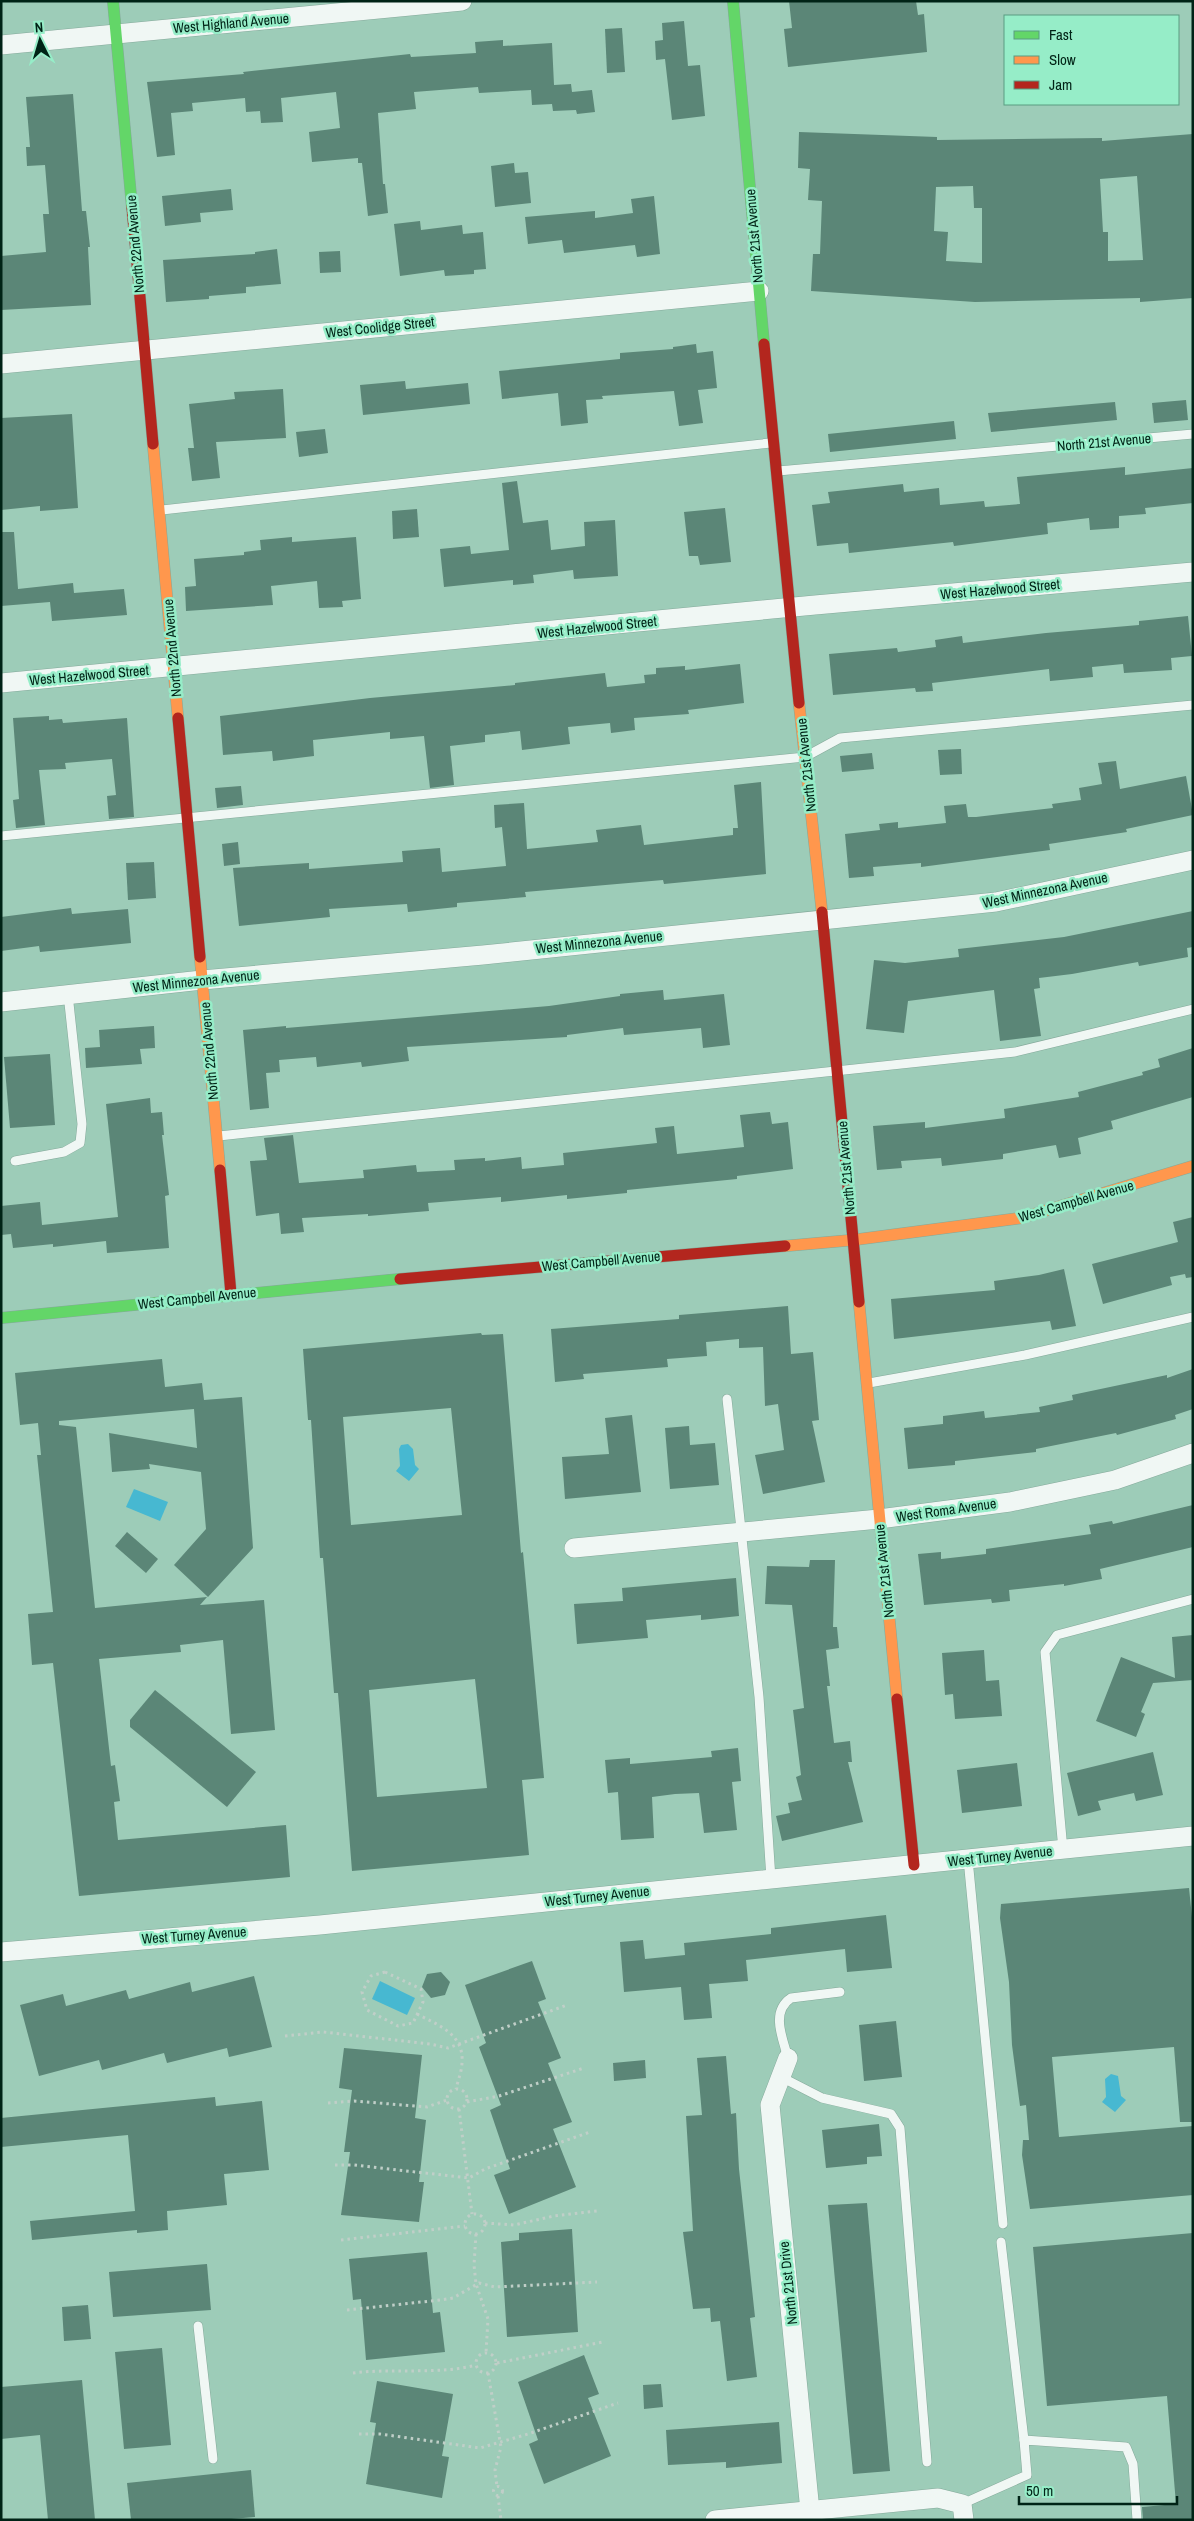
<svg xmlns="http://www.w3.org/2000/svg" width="1194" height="2521" font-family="'Archivo Narrow',sans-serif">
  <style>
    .water { fill: #47b8d1 }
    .building { fill: #5b8677; fill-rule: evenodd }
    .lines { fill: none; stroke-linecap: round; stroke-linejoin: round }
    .lane-casing { stroke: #84a99a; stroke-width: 10 }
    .street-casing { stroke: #84a99a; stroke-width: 20 }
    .fast-casing { stroke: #84a99a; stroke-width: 12 }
    .slow-casing { stroke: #84a99a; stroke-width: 12 }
    .jam-casing { stroke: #84a99a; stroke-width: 12 }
    .path { stroke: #c0cfc8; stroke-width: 3; stroke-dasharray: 2.5 4; stroke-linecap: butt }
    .lane { stroke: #f0f7f4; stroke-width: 9 }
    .street { stroke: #f0f7f4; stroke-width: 19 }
    .fast { stroke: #63d668; stroke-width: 11 }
    .slow { stroke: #ff974d; stroke-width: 11 }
    .jam { stroke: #b3261e; stroke-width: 11 }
    .labels { text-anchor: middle; stroke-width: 5; stroke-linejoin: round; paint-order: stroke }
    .street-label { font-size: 14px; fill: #002316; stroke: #96edc8 }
  </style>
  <rect width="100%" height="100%" fill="#9dccb8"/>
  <g class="water">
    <polygon points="408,1444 413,1449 415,1465 419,1469 409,1481 396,1471 400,1466 399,1449 401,1445"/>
    <polygon points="134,1489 168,1502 160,1521 126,1507"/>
    <polygon points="380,1981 415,1998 407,2015 372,1999"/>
    <polygon points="1111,2074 1118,2076 1121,2096 1126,2100 1115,2112 1102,2102 1106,2097 1105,2079"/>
  </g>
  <g class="building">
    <polygon points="789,1 916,1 918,15 924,14 927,52 788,67 784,29 792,28"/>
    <polygon points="684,21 688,66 700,65 705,116 672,120 665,59 656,60 655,41 663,40 662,23"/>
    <polygon points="622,28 625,72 607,73 605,29"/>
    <polygon points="503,40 503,46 552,43 554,85 571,84 572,92 592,90 595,112 577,114 576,110 553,111 552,104 532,105 531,90 479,93 478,87 414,92 416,109 378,113 383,184 385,184 388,213 368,216 362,163 358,163 358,158 312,162 309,132 340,128 336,92 281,98 283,122 261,123 260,111 246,112 245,98 192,103 193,111 171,113 175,155 157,157 147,82 244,74 243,72 410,54 411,57 476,53 475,42"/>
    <polygon points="73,94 82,211 86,211 90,247 88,247 91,305 1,310 1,256 46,252 43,214 49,214 45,165 27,166 26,147 30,147 26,97"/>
    <path d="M799,132L937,137V140L1102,138V141L1193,134V298L1140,302V298L975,302L811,291L813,254H820L822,201L808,200L810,169L798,168ZM1137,176L1143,260L1108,261V232H1103L1100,179ZM973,186L974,208H982V263L946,261L948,232L934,231L936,187Z"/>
    <polygon points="514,163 515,173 528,172 531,203 495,207 491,166"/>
    <polygon points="231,189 233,210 200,213 201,222 165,226 162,196"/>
    <polygon points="654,196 660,254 637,257 635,245 564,253 562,240 528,244 525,217 595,211 595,218 633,213 631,199"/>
    <polygon points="420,221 421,230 462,225 463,234 483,232 486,269 474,270 474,274 445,276 444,270 400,276 394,224"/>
    <polygon points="277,249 281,284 246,287 246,293 209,296 209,299 166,302 163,260 255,254 255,252"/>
    <polygon points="340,251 341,272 320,273 319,252"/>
    <polygon points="696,344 697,353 713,351 717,388 698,390 703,423 679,426 674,391 602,396 603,399 586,400 588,423 561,426 558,393 502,399 499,371 620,359 620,353 673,349 673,347"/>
    <polygon points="405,381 406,389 468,383 470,404 363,415 360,385"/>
    <polygon points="283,389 286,438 216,442 220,478 192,481 188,448 194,448 189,404 235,399 234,392"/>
    <polygon points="1186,400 1188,420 1154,423 1152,403"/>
    <polygon points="1115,402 1117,420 991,432 988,413"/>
    <polygon points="72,414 78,508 40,511 40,506 1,510 1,418"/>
    <polygon points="954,421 956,439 830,452 828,434"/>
    <polygon points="325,429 328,453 299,457 296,432"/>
    <polygon points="1125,467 1125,475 1193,468 1193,503 1145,508 1146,514 1119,516 1119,528 1090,530 1089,518 1047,523 1048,534 954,546 953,542 849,553 848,543 817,546 812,505 830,503 828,492 903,484 904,492 939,488 940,505 984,501 985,507 1020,504 1017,477"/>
    <polygon points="517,481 523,523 548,520 551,550 585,546 584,522 615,520 618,576 574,579 573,570 533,575 534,583 513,585 513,580 444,587 440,549 470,546 471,554 509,550 502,483"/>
    <polygon points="725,508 731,562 700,565 698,556 689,556 684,512"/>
    <polygon points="417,509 419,537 393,539 392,511"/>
    <polygon points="1,532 14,532 18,589 73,583 74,593 124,589 127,615 52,621 50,602 1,606"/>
    <polygon points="292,537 292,542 356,537 361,599 342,601 343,607 319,608 317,581 271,586 273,605 186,611 185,587 196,586 194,559 244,555 244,552 261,550 260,540"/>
    <polygon points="1188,616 1192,656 1171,658 1172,670 1124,673 1123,664 1092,667 1093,677 1050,681 1049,669 932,683 933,691 916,692 915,688 833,695 829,654 897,648 898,652 936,647 935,640 962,636 963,643 1046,633 1139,625 1139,621"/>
    <polygon points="740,664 744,703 688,710 689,714 634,718 635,730 611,733 610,723 568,727 570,744 522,750 520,731 485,735 485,742 450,746 454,785 430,788 424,736 390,739 390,732 313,740 314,756 273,761 272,751 223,755 220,716 370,698 515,685 515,683 605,673 607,687 645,683 644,675 656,674 656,668 685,666 685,670"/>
    <polygon points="49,716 49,720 62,719 63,723 127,718 134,817 109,819 107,796 116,795 112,759 65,763 66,769 39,770 45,825 16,828 13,800 19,799 13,718"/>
    <polygon points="961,749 962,774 940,775 938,750"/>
    <polygon points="872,753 874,769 842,772 840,756"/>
    <polygon points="1116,761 1120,789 1186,776 1193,815 1126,829 1127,832 1049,844 1050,850 921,867 921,863 873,867 874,876 849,878 845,834 880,830 879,824 898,822 898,828 946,823 944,806 966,804 968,817 976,817 1053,808 1052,804 1081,800 1079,788 1102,784 1098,763"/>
    <polygon points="761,782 766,874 664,884 663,880 525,892 526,897 457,903 457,907 408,912 407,904 329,909 330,917 239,926 233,868 309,863 309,869 403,862 402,851 440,848 442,872 506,866 502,827 495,828 494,805 524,803 527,849 598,842 596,830 641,825 644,845 733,835 733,828 738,828 734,785"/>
    <polygon points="241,786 243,805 217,808 215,788"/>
    <polygon points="238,842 240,864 224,866 222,844"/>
    <polygon points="154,862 156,898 128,900 126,863"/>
    <polygon points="71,908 72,914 128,909 131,943 40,952 39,946 1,951 1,917"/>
    <polygon points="1193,911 1193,947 1187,948 1188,957 1139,966 1138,962 1072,974 1039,978 1040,988 1034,989 1041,1036 1000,1041 994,990 908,1001 904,1033 866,1029 874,960 905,963 959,957 958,949 1064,937"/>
    <polygon points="663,990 664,1000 724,994 730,1045 703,1048 701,1028 624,1035 623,1028 567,1035 567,1037 407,1047 409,1061 362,1067 361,1062 317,1067 316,1057 279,1060 280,1072 266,1073 269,1108 250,1110 243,1030 286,1026 286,1028 549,1006 620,996 620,994"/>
    <polygon points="154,1026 155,1048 140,1049 142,1064 86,1068 85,1048 100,1047 99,1030"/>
    <polygon points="1193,1048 1193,1097 1111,1121 1113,1129 1078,1138 1081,1154 1059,1158 1056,1145 1003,1154 1003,1159 942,1166 941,1158 901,1161 902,1168 877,1170 873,1126 925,1122 925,1128 1005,1118 1004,1109 1079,1097 1078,1092 1143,1075 1142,1072 1160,1067 1158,1059"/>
    <polygon points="50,1054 55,1125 10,1128 4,1057"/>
    <polygon points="150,1098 151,1113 162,1112 164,1135 162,1135 169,1195 165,1196 169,1248 107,1253 106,1241 53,1247 53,1244 13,1248 11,1234 1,1235 1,1206 40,1202 42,1225 118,1217 106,1104"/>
    <polygon points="770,1112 772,1124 788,1122 793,1169 737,1176 737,1179 627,1190 627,1193 567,1199 567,1195 501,1202 501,1197 428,1203 429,1211 368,1216 368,1214 302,1218 304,1232 281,1234 279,1213 256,1216 250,1161 267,1160 264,1138 293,1135 299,1183 364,1178 363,1170 416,1165 417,1172 455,1170 454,1160 485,1158 485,1161 521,1157 522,1169 564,1165 563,1153 657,1143 655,1128 674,1126 677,1154 744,1147 740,1115"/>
    <polygon points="1193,1217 1193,1277 1186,1278 1185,1274 1170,1277 1172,1285 1103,1304 1092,1264 1178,1242 1173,1222"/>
    <polygon points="1064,1269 1076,1326 1052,1330 1050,1321 894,1339 891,1299 995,1290 994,1281 1039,1275"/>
    <polygon points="788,1306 791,1354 813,1352 819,1420 812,1421 825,1482 763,1494 755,1455 784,1450 778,1404 765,1406 763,1347 739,1348 739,1339 706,1342 707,1356 667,1359 668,1367 583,1374 584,1379 555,1382 551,1329 679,1319 679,1315"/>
    <path d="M481,1333L482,1335L503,1334L521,1553L523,1552L544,1778L522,1780L529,1855L352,1871L338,1693H334L323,1558H320L311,1420H308L303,1349ZM451,1408L462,1515L351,1525L343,1417ZM475,1679L487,1788L377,1797L369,1690Z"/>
    <polygon points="162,1359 165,1387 202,1383 204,1400 242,1397 253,1548 208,1597 174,1565 206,1529 201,1472 149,1464 150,1469 112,1472 109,1433 197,1448 194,1409 59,1421 59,1425 76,1427 95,1608 207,1597 200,1605 264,1600 275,1730 231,1734 223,1640 180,1645 181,1652 99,1659 111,1766 115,1765 120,1801 114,1802 118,1840 286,1825 290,1877 79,1896 53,1663 32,1665 28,1614 53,1612 37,1455 41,1455 38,1423 20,1425 15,1373"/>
    <polygon points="1193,1369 1193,1409 1175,1415 1176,1419 1117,1435 1116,1433 1036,1449 1036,1452 955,1461 955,1465 908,1469 904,1428 943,1424 943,1416 984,1411 985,1418 1040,1412 1039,1407 1073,1400 1072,1395 1167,1375 1167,1378"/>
    <polygon points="632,1415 641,1492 565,1499 562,1457 609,1454 605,1418"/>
    <polygon points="689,1426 690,1445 715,1443 719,1485 670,1489 665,1428"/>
    <polygon points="1193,1505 1193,1547 1100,1569 1102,1579 1064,1586 1064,1584 1009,1590 1010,1601 992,1603 991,1599 924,1605 918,1554 941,1552 941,1559 986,1554 986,1549 1091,1534 1089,1525 1112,1521 1113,1524"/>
    <polygon points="127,1532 158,1559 146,1573 115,1546"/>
    <polygon points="810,1560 835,1560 833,1627 837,1627 839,1648 826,1650 830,1686 827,1686 834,1743 850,1741 852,1762 848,1762 863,1822 782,1841 776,1816 790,1813 788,1803 802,1800 796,1777 801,1775 793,1710 804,1708 792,1605 765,1604 767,1566 809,1567"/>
    <polygon points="736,1578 739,1616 701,1620 701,1615 646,1620 648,1638 577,1644 574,1604 623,1601 622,1588"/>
    <polygon points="1193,1635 1193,1680 1153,1683 1141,1712 1145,1714 1136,1737 1096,1721 1121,1657 1175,1678 1172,1637"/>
    <polygon points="984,1650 986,1681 999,1680 1002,1716 955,1719 953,1694 945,1695 942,1653"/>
    <polygon points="155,1690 256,1772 227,1807 130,1727 130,1720"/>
    <polygon points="738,1748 741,1781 732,1782 737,1830 704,1833 699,1793 675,1794 652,1797 654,1838 621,1840 618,1792 608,1793 605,1760 630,1758 630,1764 678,1760 712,1757 711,1751"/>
    <polygon points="1153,1752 1163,1795 1136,1801 1134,1793 1098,1801 1101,1810 1078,1816 1067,1773"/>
    <polygon points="1017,1763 1022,1806 962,1813 957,1770"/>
    <polygon points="1189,1888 1193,1927 1193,2122 1180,2122 1174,2047 1052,2057 1059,2137 1193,2126 1193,2195 1030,2209 1022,2155 1023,2140 1029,2140 1026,2105 1020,2106 1012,2045 1009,1982 1000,1918 1001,1904"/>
    <polygon points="886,1915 892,1968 847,1972 845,1949 746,1960 748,1981 709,1984 712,2018 684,2020 681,1987 624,1992 620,1942 643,1940 645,1959 685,1955 684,1943 771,1934 771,1928"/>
    <polygon points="532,1961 546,1999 538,2002 561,2058 548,2063 572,2122 553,2129 576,2187 509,2214 494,2175 510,2169 490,2110 501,2105 479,2047 486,2043 465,1985"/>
    <polygon points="441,1972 450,1982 445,1995 431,1998 422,1987 427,1974"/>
    <polygon points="254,1976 272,2047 229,2057 227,2048 167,2063 164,2053 102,2070 99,2060 39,2076 20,2005 63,1994 66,2006 126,1990 129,1999 190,1982 192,1992"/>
    <polygon points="896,2021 902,2077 864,2081 859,2025"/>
    <polygon points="344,2048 422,2055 415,2118 426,2120 419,2182 424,2182 419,2222 341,2215 350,2152 344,2152 352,2090 339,2088"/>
    <polygon points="726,2056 731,2114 736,2113 739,2169 755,2317 750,2318 757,2377 727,2381 720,2321 711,2322 710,2308 693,2309 683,2232 693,2231 686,2116 702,2115 697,2058"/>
    <polygon points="645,2060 646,2078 614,2081 613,2063"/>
    <polygon points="215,2097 216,2106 262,2101 269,2170 224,2174 227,2205 167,2211 168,2230 137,2233 137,2230 32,2240 30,2221 135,2211 128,2135 1,2147 1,2118"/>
    <polygon points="879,2124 882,2156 867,2157 867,2164 826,2168 822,2130"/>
    <polygon points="867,2203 890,2471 853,2474 828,2205"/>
    <polygon points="572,2229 578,2332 507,2337 501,2242 519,2240 519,2233"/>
    <polygon points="1193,2233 1193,2520 1143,2520 1142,2507 1176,2504 1167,2396 1047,2406 1033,2247"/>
    <polygon points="427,2252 433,2313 440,2312 445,2352 366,2360 361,2299 353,2300 349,2259"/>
    <polygon points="207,2264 211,2310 113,2317 109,2272"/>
    <polygon points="88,2305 91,2339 64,2341 62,2307"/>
    <polygon points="162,2348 171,2445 124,2449 115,2352"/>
    <polygon points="584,2355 599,2394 588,2398 611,2456 544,2484 529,2444 538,2440 518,2382"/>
    <polygon points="82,2380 95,2520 48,2520 40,2435 1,2439 1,2387"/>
    <polygon points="377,2381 453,2394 442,2456 449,2457 442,2498 366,2484 376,2423 370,2422"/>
    <polygon points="661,2384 663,2407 644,2409 643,2385"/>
    <polygon points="779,2422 782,2463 726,2468 726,2462 668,2465 666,2430"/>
    <polygon points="251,2470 255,2517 219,2520 131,2520 127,2483"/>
  </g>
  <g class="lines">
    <defs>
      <g id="lane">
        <polyline points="778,471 1193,434"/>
        <polyline points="162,510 770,443"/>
        <polyline points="1,836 805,757 840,738 1193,705"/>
        <polyline points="219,1136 1015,1052 1193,1009"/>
        <polyline points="15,1161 64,1152 80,1143 82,1124 68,994"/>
        <polyline points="869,1383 1025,1355 1193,1317"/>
        <polyline points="727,1399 759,1697 771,1879"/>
        <polyline points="1063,1850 1045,1652 1057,1635 1193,1599"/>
        <polyline points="968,1859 1003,2224"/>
        <path d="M788,2058C783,2039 770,2012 791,1998L840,1992"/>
        <polyline points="781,2077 822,2098 891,2114 900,2128 927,2462"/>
        <polyline points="1001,2242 1024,2440"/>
        <polyline points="198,2326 213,2459"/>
        <polyline points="962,2504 1027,2475 1024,2440 1126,2447 1133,2464 1137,2520"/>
      </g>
      <g id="street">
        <polyline points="1,45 462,1"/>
        <polyline points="1,364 759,291"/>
        <polyline points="1,683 815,605 1193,572"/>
        <polyline points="1,1002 202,980 483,955 996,902 1193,860"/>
        <polyline points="574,1548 879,1519 1010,1502 1115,1480 1193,1453"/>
        <polyline points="1,1952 320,1925 1193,1836"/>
        <polyline points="788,2058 770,2105 810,2511"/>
        <polyline points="715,2520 938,2498 962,2504 964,2520"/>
      </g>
      <g id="fast">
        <polyline points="113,1 132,207"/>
        <polyline points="733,1 764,344"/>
        <polyline points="1,1318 400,1279"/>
      </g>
      <g id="slow">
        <polyline points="153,444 178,718"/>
        <polyline points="799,703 822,912"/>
        <polyline points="200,957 220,1170"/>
        <polyline points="785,1246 853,1240 1021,1218 1193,1166"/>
        <polyline points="859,1302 897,1699"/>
      </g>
      <g id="jam">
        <polyline points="132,207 153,444"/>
        <polyline points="764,344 799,703"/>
        <polyline points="178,718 200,957"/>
        <polyline points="822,912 859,1302"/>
        <polyline points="220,1170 231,1294"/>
        <polyline points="400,1279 785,1246"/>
        <polyline points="897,1699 914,1865"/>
      </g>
    </defs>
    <use href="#lane" class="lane-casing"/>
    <use href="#street" class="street-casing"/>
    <use href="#fast" class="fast-casing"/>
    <use href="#slow" class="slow-casing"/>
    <use href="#jam" class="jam-casing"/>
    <g class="path">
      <polygon points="385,1972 421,1989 423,2002 413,2023 398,2026 367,2010 362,1992 371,1976"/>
      <path d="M417,2014C438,2025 464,2034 462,2062C462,2071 458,2080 456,2089"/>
      <polyline points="285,2036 323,2032 430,2044 448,2048 567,2005"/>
      <circle cx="457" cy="2099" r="10"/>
      <polyline points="467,2102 499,2096 584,2068"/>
      <polyline points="328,2103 354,2101 427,2107 447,2100"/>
      <polyline points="459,2109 472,2214"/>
      <polyline points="335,2165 354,2165 469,2178 485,2169 590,2132"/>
      <circle cx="475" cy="2224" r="10"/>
      <polyline points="485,2223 514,2225 554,2216 597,2211"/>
      <polyline points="476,2234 474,2265 476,2284 488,2319 486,2353"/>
      <polyline points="341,2240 465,2226"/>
      <polyline points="347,2310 440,2300 453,2298 479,2283 495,2287 597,2282"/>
      <circle cx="486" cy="2363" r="10"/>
      <polyline points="497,2363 603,2342"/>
      <path d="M353,2373C393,2368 439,2375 476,2365"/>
      <polyline points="488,2373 501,2447 495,2470 497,2487"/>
      <polyline points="359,2434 380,2434 480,2448 528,2434 618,2403"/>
      <circle cx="498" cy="2491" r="4.5"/>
      <polyline points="498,2496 501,2520"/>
    </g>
    <use href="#lane" class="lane"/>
    <use href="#street" class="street"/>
    <use href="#fast" class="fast"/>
    <use href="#slow" class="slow"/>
    <use href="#jam" class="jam"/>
  </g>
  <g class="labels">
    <g class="street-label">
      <text transform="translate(231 23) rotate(-5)" y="5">West Highland Avenue</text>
      <text transform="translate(754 236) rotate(-95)" y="5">North 21st Avenue</text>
      <text transform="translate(135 244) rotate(-95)" y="5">North 22nd Avenue</text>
      <text transform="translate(380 327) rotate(-6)" y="5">West Coolidge Street</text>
      <text transform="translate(1104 442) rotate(-5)" y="5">North 21st Avenue</text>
      <text transform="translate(1000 589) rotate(-5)" y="5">West Hazelwood Street</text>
      <text transform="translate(597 627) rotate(-6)" y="5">West Hazelwood Street</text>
      <text transform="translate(172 648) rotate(-95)" y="5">North 22nd Avenue</text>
      <text transform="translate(89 675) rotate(-5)" y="5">West Hazelwood Street</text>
      <text transform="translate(806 765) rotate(-96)" y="5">North 21st Avenue</text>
      <text transform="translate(1045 890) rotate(-12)" y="5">West Minnezona Avenue</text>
      <text transform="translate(599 942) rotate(-6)" y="5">West Minnezona Avenue</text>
      <text transform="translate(196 981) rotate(-6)" y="5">West Minnezona Avenue</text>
      <text transform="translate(209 1051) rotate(-95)" y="5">North 22nd Avenue</text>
      <text transform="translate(846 1168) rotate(-95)" y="5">North 21st Avenue</text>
      <text transform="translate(1076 1201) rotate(-16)" y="5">West Campbell Avenue</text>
      <text transform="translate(601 1261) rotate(-5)" y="5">West Campbell Avenue</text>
      <text transform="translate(197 1298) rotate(-6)" y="5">West Campbell Avenue</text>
      <text transform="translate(946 1510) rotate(-8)" y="5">West Roma Avenue</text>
      <text transform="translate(884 1571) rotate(-96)" y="5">North 21st Avenue</text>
      <text transform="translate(1000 1856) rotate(-6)" y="5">West Turney Avenue</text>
      <text transform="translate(597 1896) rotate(-6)" y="5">West Turney Avenue</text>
      <text transform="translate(194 1935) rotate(-4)" y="5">West Turney Avenue</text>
      <text transform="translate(788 2283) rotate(-96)" y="5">North 21st Drive</text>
    </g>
  </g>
  <rect width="1194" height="2521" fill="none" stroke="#002316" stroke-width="5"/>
  <rect x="1004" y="15" width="175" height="90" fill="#96edc8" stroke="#5a9c81"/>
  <rect x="1014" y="31" width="25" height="8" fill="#63d668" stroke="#5a9c81"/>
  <text x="1049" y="40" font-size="15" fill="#002316">Fast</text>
  <rect x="1014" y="56" width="25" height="8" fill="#ff974d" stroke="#5a9c81"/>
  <text x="1049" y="65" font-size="15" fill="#002316">Slow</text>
  <rect x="1014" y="81" width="25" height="8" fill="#b3261e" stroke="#5a9c81"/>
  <text x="1049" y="90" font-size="15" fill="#002316">Jam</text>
  <g transform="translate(40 40) rotate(355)" stroke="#96edc8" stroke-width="4" paint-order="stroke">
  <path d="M0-4L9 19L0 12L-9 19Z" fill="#002316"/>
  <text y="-8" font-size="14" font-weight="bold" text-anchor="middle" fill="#002316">N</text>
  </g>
  <path d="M1019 2496v8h158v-8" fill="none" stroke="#002316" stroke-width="2.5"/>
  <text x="1026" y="2496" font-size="15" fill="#002316" stroke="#96edc8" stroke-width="4" paint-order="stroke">50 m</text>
</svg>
